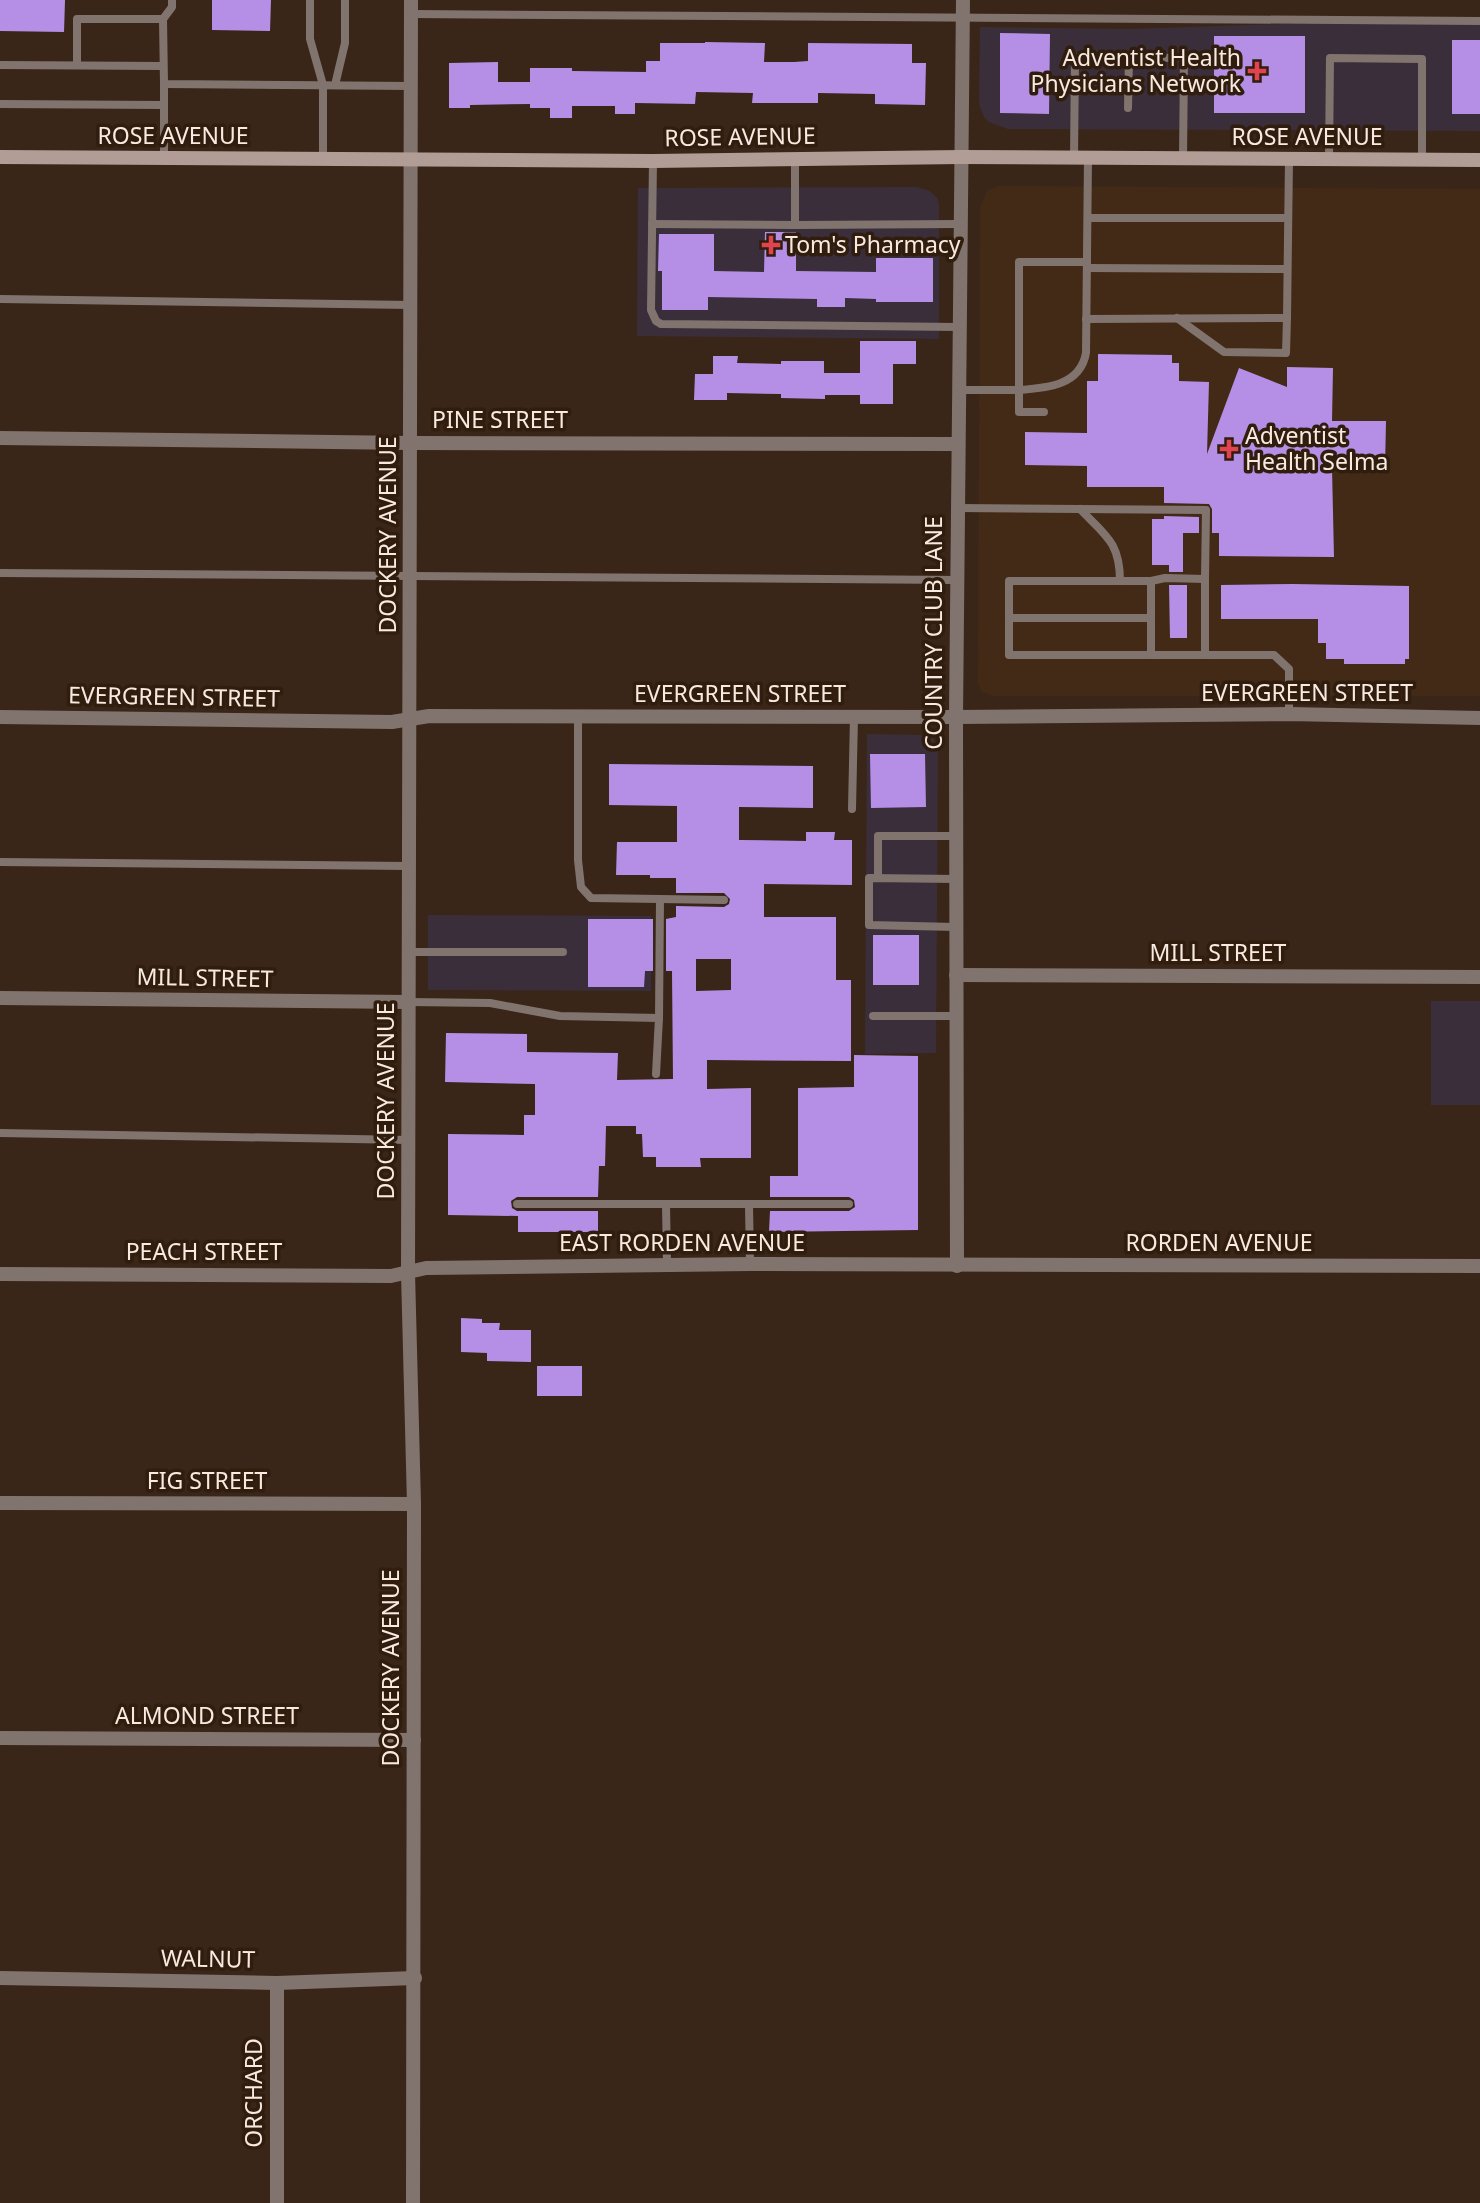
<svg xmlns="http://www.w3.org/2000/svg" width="1480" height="2203" font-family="'Noto Sans',sans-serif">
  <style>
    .commercial { fill: #3b2e3b }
    .built { fill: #432a16 }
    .building { fill: #b58fe5; fill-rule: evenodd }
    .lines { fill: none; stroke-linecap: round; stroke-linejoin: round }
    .lane { stroke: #81746f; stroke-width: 8 }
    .street { stroke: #81746f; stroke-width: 14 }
    .secondary { stroke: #b19d95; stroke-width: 14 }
    .health-dot { fill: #e0444e; stroke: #301d0e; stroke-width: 2.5 }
    .labels { text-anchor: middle; stroke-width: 7; stroke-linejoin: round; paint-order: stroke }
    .poi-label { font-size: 23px; fill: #f8eae1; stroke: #301d0e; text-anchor: start }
    .street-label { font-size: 23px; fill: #f8eae1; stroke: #301d0e }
  </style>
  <rect width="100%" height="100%" fill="#3a2618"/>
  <g class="commercial">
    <polygon points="1376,21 1480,21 1480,131 1008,129 989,122 984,117 979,104 980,27 1129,29"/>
    <polygon points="917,187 930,191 938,199 939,205 939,339 637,336 638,188"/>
    <polygon points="867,734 922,735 933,738 938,747 936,1053 865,1054"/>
    <polygon points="428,915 651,916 651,991 428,990"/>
    <rect x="1431" y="1001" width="49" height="104"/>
  </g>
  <polygon class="built" points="998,186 1480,189 1480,696 993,696 981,691 978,683 980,208 987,191"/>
  <g class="building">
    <polygon points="0,0 65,0 64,32 0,31"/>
    <polygon points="212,0 271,0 270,31 212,30"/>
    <polygon points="1000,33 1050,34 1049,114 1000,113"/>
    <rect x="1214" y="36" width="91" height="77"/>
    <rect x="1452" y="40" width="28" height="74"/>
    <polygon points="705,42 765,43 764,62 794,62 808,61 808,43 912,44 912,63 926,63 925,105 875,104 875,94 818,93 818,103 752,103 753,93 696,92 695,104 635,103 635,114 615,114 615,106 572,106 572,118 550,118 550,108 530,108 530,104 470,105 470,108 449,108 449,63 498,62 498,82 530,82 530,68 572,68 572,71 646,72 646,61 660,61 660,43 705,43"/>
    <polygon points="765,232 796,232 796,271 876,272 876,258 933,258 933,302 876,302 876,299 845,298 845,307 817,307 817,299 708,297 708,310 662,310 662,271 658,271 659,234 714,234 714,271 764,272"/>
    <polygon points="860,341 916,341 916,364 893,364 893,404 860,404 860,395 825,395 825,399 781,398 781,394 727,393 727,400 694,400 695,374 713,374 713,356 738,356 737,363 781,364 781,361 824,361 824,373 860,373"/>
    <polygon points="1098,354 1172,355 1172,363 1179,363 1179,381 1209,382 1207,454 1239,368 1287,387 1287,367 1333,368 1332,421 1386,421 1385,468 1332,468 1334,557 1219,556 1219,533 1212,533 1212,509 1209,504 1164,503 1164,487 1087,487 1087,466 1025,465 1025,432 1087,433 1087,381 1098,381"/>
    <polygon points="1164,516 1199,517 1199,533 1183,533 1183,572 1169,572 1169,565 1152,565 1152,519 1164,519"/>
    <polygon points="1293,584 1409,586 1409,659 1405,659 1405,664 1344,664 1344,659 1326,659 1326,643 1318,643 1318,619 1221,619 1221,585"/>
    <polygon points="1169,585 1187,585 1187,638 1170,638"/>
    <polygon points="870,754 925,754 926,807 871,808"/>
    <path d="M609,764L813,766V808L739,807V840L806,841V832H835L834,840H852V885L764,884V917H836V980H851V1061L707,1060V1089L751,1088V1158H700L701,1167H656V1157H643L642,1134H636V1126H606L605,1166H599L598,1197H517L511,1201L512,1208L517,1211H598V1232H518V1216L448,1215V1134L524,1135V1115H535V1084L445,1082L446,1033L527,1034V1052L618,1053L617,1080L673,1079L672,971H666V919L676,917V906L724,907L729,904L730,899L724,893H676V878H650V875H616L617,842H677V806L609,805ZM696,959H731V990L696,991Z"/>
    <polygon points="588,919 653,919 653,971 645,971 644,987 588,987"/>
    <rect x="873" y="935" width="46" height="50"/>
    <polygon points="854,1055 918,1056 918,1230 769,1232 770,1211 849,1211 855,1207 854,1200 849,1197 770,1197 770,1176 798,1176 798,1088 854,1087"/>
    <polygon points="461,1318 482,1319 482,1323 500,1323 499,1330 531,1330 531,1362 487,1361 487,1353 461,1352"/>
    <rect x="537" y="1366" width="45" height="30"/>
  </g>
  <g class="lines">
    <g class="lane">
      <polyline points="172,0 172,7 163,19 164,84 411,86"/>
      <polyline points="310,0 310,39 323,85 323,160"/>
      <polyline points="411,14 1480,21"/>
      <polyline points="0,65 163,66"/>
      <polyline points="77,65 77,19 163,19"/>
      <polyline points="335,85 345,43 345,0"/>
      <polyline points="0,104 163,105"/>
      <polyline points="1128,108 1129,58"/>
      <polyline points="164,158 164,84"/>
      <polyline points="1074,158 1075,57 1184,58 1183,159"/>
      <polyline points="795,159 795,225 959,224"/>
      <polyline points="1329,160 1330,58 1422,59 1422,160"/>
      <polyline points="653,161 651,310 656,321 661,324 959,327"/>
      <polyline points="1088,218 1288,218"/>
      <polyline points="652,224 795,225"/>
      <polyline points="1087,268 1287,269"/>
      <polyline points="0,299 411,305"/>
      <polyline points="1177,318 1224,352 1286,353 1287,318"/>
      <polyline points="1086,319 1287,318 1289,160"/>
      <polyline points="958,390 1019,390 1019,262 1087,262"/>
      <path d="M1044,412H1019V390C1046,388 1080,386 1086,353L1088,158"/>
      <polyline points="958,508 1206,510 1205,579 1165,578 1151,581 1009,581 1009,655 1274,655 1289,669 1289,714"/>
      <path d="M1080,509C1105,535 1120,542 1120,581"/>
      <polyline points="0,573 957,580"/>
      <polyline points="1205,579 1205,655"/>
      <polyline points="1151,581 1151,655"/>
      <polyline points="1009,618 1151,618"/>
      <polyline points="578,716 578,860 581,887 591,898 660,899 659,1018"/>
      <polyline points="852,809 854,717"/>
      <polyline points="0,862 409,866"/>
      <polyline points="878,878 878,836 956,836"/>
      <polyline points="660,899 724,900"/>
      <polyline points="956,927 869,925 869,878 956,879"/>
      <polyline points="410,952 563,952"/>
      <polyline points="409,1002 490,1003 560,1016 659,1018 656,1074"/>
      <polyline points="873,1016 956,1016"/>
      <polyline points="0,1133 408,1140"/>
      <polyline points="517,1204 849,1204"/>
      <polyline points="666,1204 667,1265"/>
      <polyline points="749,1205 750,1264"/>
    </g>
    <g class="street">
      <polyline points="411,0 408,1273 414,1504 413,2203"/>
      <polyline points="0,438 410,443 958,444"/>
      <polyline points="0,717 392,722 429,716 956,717 1289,714 1480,718"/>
      <polyline points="956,975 1480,977"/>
      <polyline points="0,998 409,1002"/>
      <polyline points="957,1266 956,717 963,0"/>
      <polyline points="0,1274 391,1276 426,1268 750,1264 1480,1266"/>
      <polyline points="0,1503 414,1504"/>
      <polyline points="0,1738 414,1740"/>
      <polyline points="0,1978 277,1983 415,1978"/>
      <polyline points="277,1983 277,2203"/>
    </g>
    <polyline class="secondary" points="0,157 653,161 961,157 1480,160"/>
  </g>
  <g class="health-dot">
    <path d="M1253.5 60.5h7v7h7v7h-7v7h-7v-7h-7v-7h7z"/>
    <path d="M767.5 234.5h7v7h7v7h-7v7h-7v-7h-7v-7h7z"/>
    <path d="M1225.5 438.5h7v7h7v7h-7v7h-7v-7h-7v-7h7z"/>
  </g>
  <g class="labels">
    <g class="poi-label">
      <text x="1241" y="66" text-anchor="end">Adventist Health<tspan x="1241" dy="26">Physicians Network</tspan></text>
      <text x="785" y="253">Tom's Pharmacy</text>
      <text x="1245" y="444">Adventist<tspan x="1245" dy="26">Health Selma</tspan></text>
    </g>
    <g class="street-label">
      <text x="173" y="144">ROSE AVENUE</text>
      <text transform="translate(740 137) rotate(-1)" y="8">ROSE AVENUE</text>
      <text x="1307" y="145">ROSE AVENUE</text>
      <text x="500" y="428">PINE STREET</text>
      <text transform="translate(388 535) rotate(-90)" y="8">DOCKERY AVENUE</text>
      <text transform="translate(934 633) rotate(-90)" y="8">COUNTRY CLUB LANE</text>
      <text x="1307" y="701">EVERGREEN STREET</text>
      <text x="740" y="702">EVERGREEN STREET</text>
      <text transform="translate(174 697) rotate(1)" y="8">EVERGREEN STREET</text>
      <text x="1218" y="961">MILL STREET</text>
      <text transform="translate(205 978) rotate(1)" y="8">MILL STREET</text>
      <text transform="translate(386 1101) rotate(-90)" y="8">DOCKERY AVENUE</text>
      <text x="682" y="1251">EAST RORDEN AVENUE</text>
      <text x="1219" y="1251">RORDEN AVENUE</text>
      <text x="204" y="1260">PEACH STREET</text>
      <text x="207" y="1489">FIG STREET</text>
      <text transform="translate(391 1668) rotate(-90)" y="8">DOCKERY AVENUE</text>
      <text x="207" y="1724">ALMOND STREET</text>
      <text transform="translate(208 1959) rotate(1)" y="8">WALNUT</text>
      <text transform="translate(254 2093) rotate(-90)" y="8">ORCHARD</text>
    </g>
  </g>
</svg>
